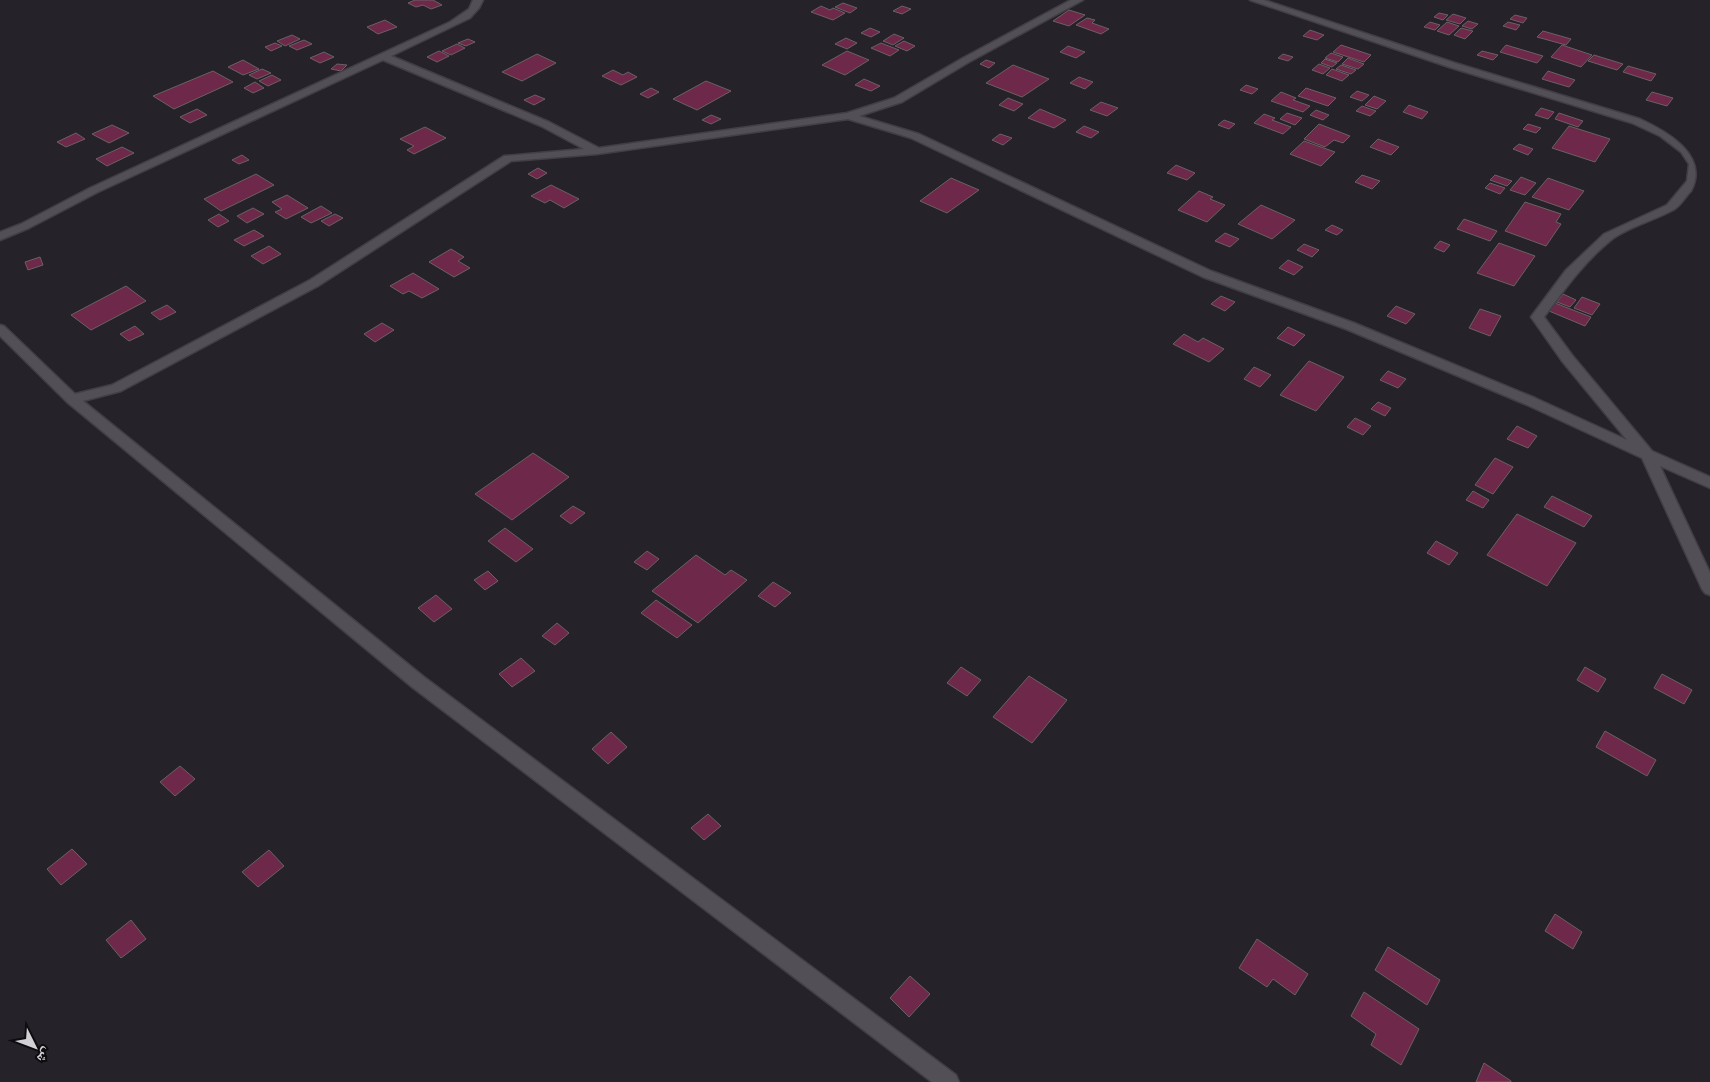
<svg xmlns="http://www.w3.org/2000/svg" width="1710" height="1082" font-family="'Fira Sans','Noto Naskh Arabic',sans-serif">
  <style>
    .building { fill: #6e284a; stroke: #6a6164 }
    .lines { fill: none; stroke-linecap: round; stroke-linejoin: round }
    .street-casing { stroke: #413f44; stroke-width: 3 }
    .street { fill: #524f57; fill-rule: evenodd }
  </style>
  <rect width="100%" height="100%" fill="#252229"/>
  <g class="building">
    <polygon points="415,0 433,0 442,5 431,9 423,5 416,7 408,3"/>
    <polygon points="843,3 857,8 850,13 835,7"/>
    <polygon points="821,6 830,10 833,8 845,13 833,20 811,12"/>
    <polygon points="902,6 911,9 902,14 893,11"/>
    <polygon points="1069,10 1085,15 1069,26 1053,21"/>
    <polygon points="1439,13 1448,15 1443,20 1434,17"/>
    <polygon points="1453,14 1466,18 1460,24 1446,20"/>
    <polygon points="1515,15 1527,18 1523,23 1510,19"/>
    <polygon points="1087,18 1095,20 1092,23 1109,29 1101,34 1076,25"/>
    <polygon points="385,20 397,27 378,34 367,27"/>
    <polygon points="1468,21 1478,24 1472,29 1462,26"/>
    <polygon points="1430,22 1440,25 1435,30 1424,27"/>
    <polygon points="1447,22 1459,26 1449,35 1437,31"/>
    <polygon points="1508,22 1520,25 1516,30 1503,26"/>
    <polygon points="870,28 880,32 871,37 861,33"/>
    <polygon points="1461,28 1473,31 1465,39 1454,35"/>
    <polygon points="1310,30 1324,35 1317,40 1303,36"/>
    <polygon points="1543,31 1571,39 1566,45 1537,37"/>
    <polygon points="894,34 904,38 893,45 883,41"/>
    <polygon points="292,35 300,39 285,46 277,41"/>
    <polygon points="846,38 857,43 847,49 835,44"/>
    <polygon points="468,39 475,42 466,46 458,43"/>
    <polygon points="304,40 312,44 297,50 289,46"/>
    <polygon points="904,41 915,46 907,51 895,46"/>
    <polygon points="275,43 282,46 271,51 265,47"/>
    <polygon points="881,43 899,50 890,56 871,48"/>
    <polygon points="457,44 465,48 451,55 442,51"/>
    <polygon points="1341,45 1371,55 1364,62 1333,52"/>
    <polygon points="1506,45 1543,56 1537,63 1500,52"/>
    <polygon points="1562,45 1592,55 1581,67 1551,57"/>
    <polygon points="1068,46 1085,52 1076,58 1060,52"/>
    <polygon points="439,51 449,56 437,62 427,57"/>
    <polygon points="847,51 869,60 845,75 822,65"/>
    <polygon points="1482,51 1498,55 1493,60 1477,55"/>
    <polygon points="324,52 334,57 320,63 310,58"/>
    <polygon points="1331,53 1343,57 1338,62 1325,58"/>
    <polygon points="537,54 556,63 522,81 502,72"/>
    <polygon points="1283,54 1293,57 1288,61 1278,58"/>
    <polygon points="1594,55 1623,64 1617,70 1588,61"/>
    <polygon points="1348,58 1364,64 1358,69 1342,64"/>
    <polygon points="1325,59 1337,63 1332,67 1321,63"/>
    <polygon points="243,60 259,69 243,75 228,67"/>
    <polygon points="986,60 995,63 989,68 980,64"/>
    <polygon points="337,64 347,65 341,71 331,69"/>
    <polygon points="1319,64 1330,68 1323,74 1312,70"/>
    <polygon points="1013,65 1049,79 1022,97 986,83"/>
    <polygon points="1341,65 1356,70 1351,74 1336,69"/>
    <polygon points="1628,66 1656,74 1651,81 1623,72"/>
    <polygon points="262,69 271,73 257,79 249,75"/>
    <polygon points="1332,69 1349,75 1342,81 1326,75"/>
    <polygon points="613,70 623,75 628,72 637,77 621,85 602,76"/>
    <polygon points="213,71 233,82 174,109 153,96"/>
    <polygon points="1548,71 1575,80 1569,87 1542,79"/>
    <polygon points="272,75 281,80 268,86 259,81"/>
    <polygon points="1079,77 1093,82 1085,89 1070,83"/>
    <polygon points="864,79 880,86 871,91 855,85"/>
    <polygon points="706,81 731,91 697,110 673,99"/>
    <polygon points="255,82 264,88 253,93 244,88"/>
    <polygon points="1246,85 1258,89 1252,94 1240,90"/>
    <polygon points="651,88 659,92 648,98 640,94"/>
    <polygon points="1306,88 1336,98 1328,106 1298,96"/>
    <polygon points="1357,91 1369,95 1362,101 1350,97"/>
    <polygon points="1281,92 1296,98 1293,100 1310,106 1303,112 1271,101"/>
    <polygon points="1652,92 1673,98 1667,106 1646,100"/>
    <polygon points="535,95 545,99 534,105 524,100"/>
    <polygon points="1374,96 1386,101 1377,109 1365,105"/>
    <polygon points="1008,98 1023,104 1014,111 999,105"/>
    <polygon points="1101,102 1118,108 1107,116 1090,110"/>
    <polygon points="1409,105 1428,112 1422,119 1403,112"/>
    <polygon points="1362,106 1376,111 1370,116 1356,111"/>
    <polygon points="1541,108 1554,112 1548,119 1535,115"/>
    <polygon points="197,109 207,115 190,123 180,117"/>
    <polygon points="1040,109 1066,120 1054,128 1028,118"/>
    <polygon points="1316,110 1329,115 1323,120 1310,115"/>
    <polygon points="1287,113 1302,118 1295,125 1280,119"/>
    <polygon points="1559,113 1583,121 1578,127 1555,119"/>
    <polygon points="1264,114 1275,118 1272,120 1291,127 1283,134 1254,123"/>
    <polygon points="711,115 721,119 711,124 702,120"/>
    <polygon points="1224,120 1235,124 1229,129 1218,125"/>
    <polygon points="1319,124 1350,136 1343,143 1334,140 1325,147 1304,139"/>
    <polygon points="1528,124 1541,128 1536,133 1523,129"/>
    <polygon points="112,125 129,133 109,143 92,134"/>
    <polygon points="1084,126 1099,132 1091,138 1076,132"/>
    <polygon points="1569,126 1610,139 1595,162 1552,148"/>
    <polygon points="425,127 446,138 414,154 407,150 414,146 400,139"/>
    <polygon points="76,133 85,139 66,147 57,142"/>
    <polygon points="1000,134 1012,138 1003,145 992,140"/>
    <polygon points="1378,139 1399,147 1391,155 1370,147"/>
    <polygon points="1304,141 1335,152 1321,166 1290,154"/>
    <polygon points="1519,144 1533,149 1528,155 1513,149"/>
    <polygon points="122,147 134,153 107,166 96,159"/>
    <polygon points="242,155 249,160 239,164 232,160"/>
    <polygon points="1176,165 1195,173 1187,180 1167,173"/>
    <polygon points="538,168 547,173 537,179 528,174"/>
    <polygon points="256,174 274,185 221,211 204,199"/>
    <polygon points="1362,175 1380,181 1372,189 1355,182"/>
    <polygon points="1495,175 1512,181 1507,186 1490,180"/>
    <polygon points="1521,177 1536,183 1525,195 1510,190"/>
    <polygon points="951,178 979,190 947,213 920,201"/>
    <polygon points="1548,178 1584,191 1569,210 1532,197"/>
    <polygon points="1490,183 1505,188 1500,194 1485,188"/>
    <polygon points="551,185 579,199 564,208 550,200 545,203 531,196"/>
    <polygon points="1199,191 1213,197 1210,199 1225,205 1207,222 1178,210"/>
    <polygon points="287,195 308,208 286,219 275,212 282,209 272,202"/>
    <polygon points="1525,202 1561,214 1556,222 1561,224 1546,246 1505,231"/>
    <polygon points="1261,205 1295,220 1272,239 1238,224"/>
    <polygon points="321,206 332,213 311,223 301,217"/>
    <polygon points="253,208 264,214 247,223 237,216"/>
    <polygon points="219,214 229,221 218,227 208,220"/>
    <polygon points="335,214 343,218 329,226 321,221"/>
    <polygon points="1464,219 1497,231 1490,241 1457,229"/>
    <polygon points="1332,225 1343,230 1337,235 1325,230"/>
    <polygon points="254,230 264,236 244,246 234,240"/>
    <polygon points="1225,233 1239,239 1230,247 1215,241"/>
    <polygon points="1440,241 1450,245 1444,252 1434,248"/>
    <polygon points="1499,243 1535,256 1514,286 1477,273"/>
    <polygon points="1304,244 1319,250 1312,257 1297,250"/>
    <polygon points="269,246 281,254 263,264 251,256"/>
    <polygon points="451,249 464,257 458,261 470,268 454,277 429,262"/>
    <polygon points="40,257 43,265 28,270 25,262"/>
    <polygon points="1288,260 1303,267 1294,275 1279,268"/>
    <polygon points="413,273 439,289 422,298 409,291 403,294 390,286"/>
    <polygon points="126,286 146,301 91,330 71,315"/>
    <polygon points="1563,294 1576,300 1570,307 1557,302"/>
    <polygon points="1221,296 1235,302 1225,311 1211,304"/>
    <polygon points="1582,297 1600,304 1592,315 1574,308"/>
    <polygon points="1555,303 1591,317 1585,326 1549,311"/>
    <polygon points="167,305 176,312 160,320 151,313"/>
    <polygon points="1396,306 1415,314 1406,324 1387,316"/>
    <polygon points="1480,309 1501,316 1490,336 1469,328"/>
    <polygon points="382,323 394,330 375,342 364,334"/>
    <polygon points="135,326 144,334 129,341 120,334"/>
    <polygon points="1288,327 1305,335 1294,346 1277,338"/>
    <polygon points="1184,334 1198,342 1203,338 1224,349 1209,362 1173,344"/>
    <polygon points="1309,361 1344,377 1316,411 1280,395"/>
    <polygon points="1254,367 1271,375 1260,387 1244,379"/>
    <polygon points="1388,371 1406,379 1398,388 1380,380"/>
    <polygon points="1378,402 1391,408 1385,416 1371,409"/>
    <polygon points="1355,418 1371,426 1363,435 1347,427"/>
    <polygon points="1517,426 1537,436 1528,448 1507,439"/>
    <polygon points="533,453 569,477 512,520 475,494"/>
    <polygon points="1495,458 1513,467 1493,494 1475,485"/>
    <polygon points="1473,491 1489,500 1483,508 1466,500"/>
    <polygon points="1552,496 1592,516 1584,527 1544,507"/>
    <polygon points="573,506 585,513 571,524 560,516"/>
    <polygon points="1517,514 1576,543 1547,586 1487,555"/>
    <polygon points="505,528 533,549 516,562 488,541"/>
    <polygon points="1436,541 1458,553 1449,565 1427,553"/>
    <polygon points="647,551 659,559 647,570 634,562"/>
    <polygon points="696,555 725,575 731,570 747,580 698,623 652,591"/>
    <polygon points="488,571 498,581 485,590 474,580"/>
    <polygon points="773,582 791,593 775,607 758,596"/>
    <polygon points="436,595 452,609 434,622 418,608"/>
    <polygon points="656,600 692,625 677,638 641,613"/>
    <polygon points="557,623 569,633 555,645 542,636"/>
    <polygon points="521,658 535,671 512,687 499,674"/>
    <polygon points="961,667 981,680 967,696 947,683"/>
    <polygon points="1585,667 1606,679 1598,692 1577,680"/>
    <polygon points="1662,674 1692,690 1684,704 1654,688"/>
    <polygon points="1029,676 1067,700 1032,743 993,717"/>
    <polygon points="1605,731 1656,760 1647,776 1596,747"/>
    <polygon points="611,732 627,747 608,764 592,749"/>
    <polygon points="180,766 195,779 175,796 160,782"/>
    <polygon points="708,814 721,826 704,840 691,828"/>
    <polygon points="72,849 87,864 61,885 47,869"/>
    <polygon points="269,850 284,866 258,887 242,872"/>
    <polygon points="1555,914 1582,932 1573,949 1545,931"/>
    <polygon points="131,920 146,939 121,958 106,940"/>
    <polygon points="1257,939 1308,974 1295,995 1273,979 1267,987 1239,968"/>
    <polygon points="1388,947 1440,980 1427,1005 1375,970"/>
    <polygon points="910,976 930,994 909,1017 890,998"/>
    <polygon points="1364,992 1419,1029 1401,1065 1371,1045 1376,1034 1351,1016"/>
    <polygon points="1484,1063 1511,1081 1511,1082 1476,1082"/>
  </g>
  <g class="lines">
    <defs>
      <path id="street" d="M473,0H483L479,8L470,18L391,56L549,122L599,148L847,113L894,98L963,58L1071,0H1083L969,62L902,102L859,116L919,134L1211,271L1354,323L1535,398L1627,440L1562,361L1531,317L1566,270L1604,234L1667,205L1687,181L1689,164L1681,152L1660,136L1632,123L1449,67L1250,0H1264L1455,63L1640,119C1666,131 1710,155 1691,191C1685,197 1680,207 1673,210C1655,220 1626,228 1611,240C1584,262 1564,290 1544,317L1572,355L1652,451L1710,477V488L1660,466L1710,573V595L1705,593L1702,589L1642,458L1525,404L1346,329L1203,277L911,138L848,119L597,154L511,161L318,286L121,391L83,401L424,677L956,1075L959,1082H932L412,687L67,402L0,336V325L4,326L75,394L112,385L310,280L504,156L584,149L541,126L383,60L98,192L29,228L0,240V232L21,224L90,188L450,22L469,9Z"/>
    </defs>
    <use href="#street" class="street-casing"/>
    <use href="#street" class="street"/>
  </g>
  <g transform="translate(35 1047) rotate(132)" stroke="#0e0c0f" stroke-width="4" paint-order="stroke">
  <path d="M0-4L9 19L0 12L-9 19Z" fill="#d2d1d5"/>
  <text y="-8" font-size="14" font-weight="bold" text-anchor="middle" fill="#d2d1d5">ش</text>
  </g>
</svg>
